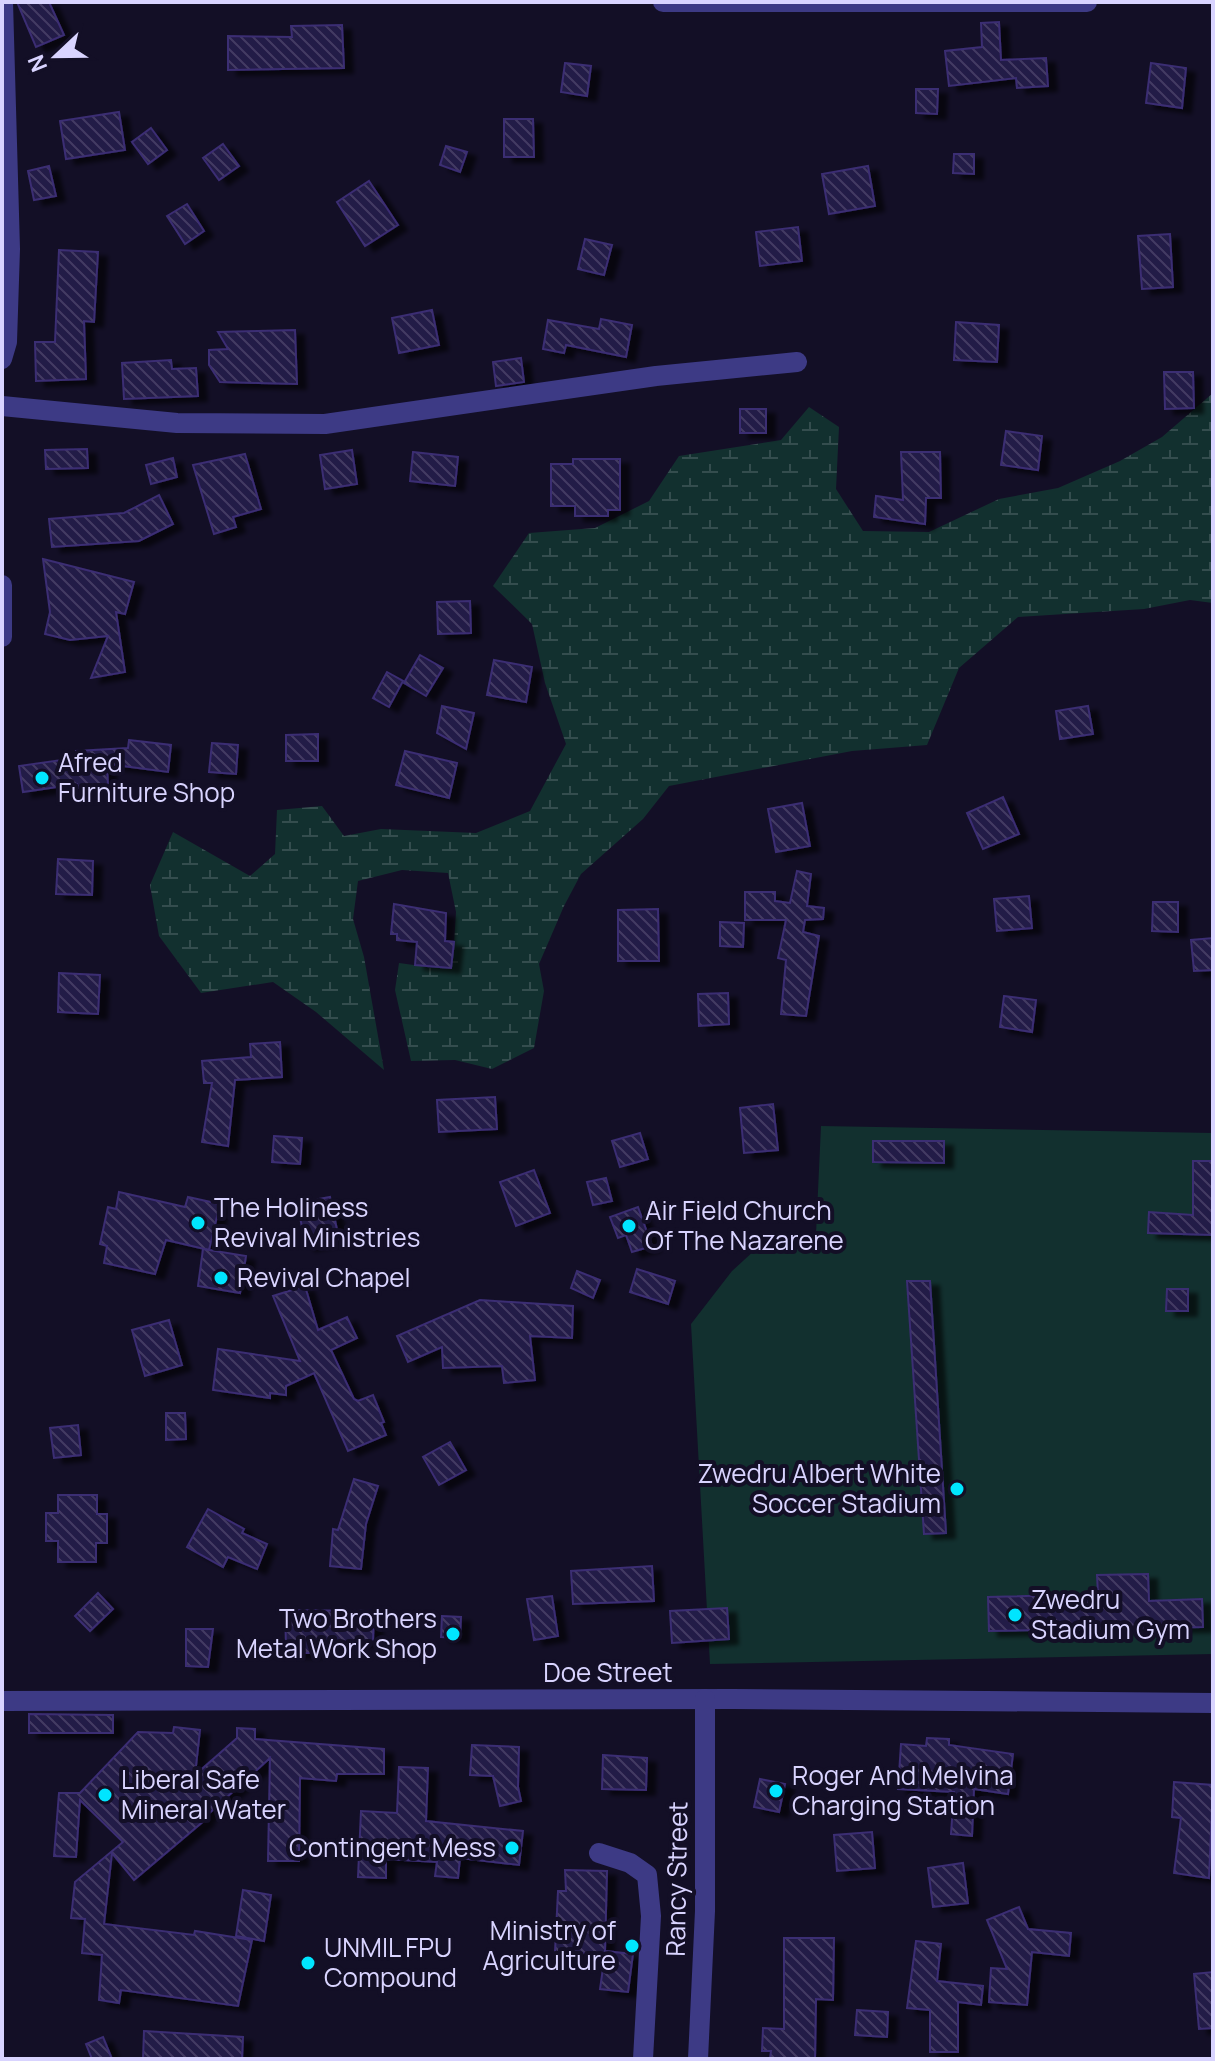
<svg xmlns="http://www.w3.org/2000/svg" width="1215" height="2061" font-family="Manrope,sans-serif">
  <style>
    .wetland { fill: url(#wetland-marsh) }
    .pitch { fill: #12302f }
    .building { fill: url(#building-back-hatch); stroke: #3b2d73; stroke-width: 2; filter: url(#shadow) }
    .lines { fill: none; stroke-linecap: round; stroke-linejoin: round }
    .minor { stroke: #3d3a85; stroke-width: 20 }
    .poi-dot { fill: #00e5ff; stroke: #130f26; stroke-width: 3 }
    .labels { text-anchor: middle; stroke-width: 8; stroke-linejoin: round; paint-order: stroke }
    .poi-label { font-size: 26px; fill: #d9d4ff; stroke: #130f26; text-anchor: start }
    .street-label { font-size: 26px; fill: #d9d4ff; stroke: #130f26 }
  </style>
  <defs>
    <pattern id="wetland-marsh" width="20" height="14" patternUnits="userSpaceOnUse" patternTransform="scale(2)"><rect width="20" height="14" fill="#12302f"/><path d="M1 5h8M5 5V1M11 12h8M15 12V8" fill="none" stroke="#344d4e"/></pattern>
    <pattern id="building-back-hatch" width="6" height="6" patternUnits="userSpaceOnUse" patternTransform="scale(2)"><rect width="6" height="6" fill="#241b47"/><path d="M-1 5l2 2M0 0l6 6M5-1l2 2" fill="none" stroke="#433b63"/></pattern>
    <filter id="shadow"><feDropShadow dx="9" dy="5" stdDeviation="2" flood-color="#0009"/></filter>
  </defs>
  <rect width="100%" height="100%" fill="#130f26"/>
  <polygon class="wetland" points="1213,393 1213,603 1190,600 1144,609 1018,617 959,668 927,745 852,751 669,786 643,819 581,874 564,906 539,964 544,991 534,1048 492,1069 455,1060 411,1061 395,990 399,963 428,967 453,959 456,912 448,873 402,870 358,881 353,919 364,957 384,1070 316,1012 273,982 201,993 159,936 150,885 173,832 250,876 275,854 277,810 322,806 344,836 381,829 476,833 530,811 566,744 545,683 532,624 493,586 529,533 595,528 649,501 679,456 781,440 809,407 839,427 836,489 863,531 929,532 999,499 1058,488 1120,461 1162,437"/>
  <polygon class="pitch" points="821,1126 1213,1133 1213,1654 710,1664 691,1324 732,1271 767,1239 816,1234"/>
  <g class="building">
    <polygon points="17,2 49,2 64,35 36,47"/>
    <polygon points="999,22 1001,60 1046,58 1048,86 1017,88 1016,78 949,86 945,51 982,47 981,23"/>
    <polygon points="342,25 344,68 228,70 228,36 292,37 291,26"/>
    <polygon points="565,63 591,66 587,96 561,92"/>
    <polygon points="1151,63 1186,68 1182,108 1146,103"/>
    <polygon points="916,89 938,89 937,114 916,113"/>
    <polygon points="119,112 125,150 66,159 60,121"/>
    <polygon points="504,119 533,119 534,157 504,157"/>
    <polygon points="151,128 167,150 148,164 132,142"/>
    <polygon points="223,144 239,166 219,180 203,158"/>
    <polygon points="446,146 467,152 460,172 440,165"/>
    <polygon points="954,154 974,154 974,174 953,173"/>
    <polygon points="49,166 56,196 34,200 28,171"/>
    <polygon points="868,166 875,206 829,214 822,174"/>
    <polygon points="369,181 398,225 365,246 337,202"/>
    <polygon points="187,204 204,231 185,244 167,216"/>
    <polygon points="798,227 802,261 760,266 756,232"/>
    <polygon points="1170,234 1173,287 1142,289 1138,236"/>
    <polygon points="585,239 612,245 604,275 578,269"/>
    <polygon points="59,250 98,252 94,322 84,321 86,379 36,381 35,342 55,342"/>
    <polygon points="432,310 439,345 399,353 392,318"/>
    <polygon points="601,319 632,325 626,357 566,345 564,353 543,349 548,320 599,329"/>
    <polygon points="956,322 999,325 997,362 954,360"/>
    <polygon points="295,330 297,384 220,382 209,365 209,350 228,349 218,332"/>
    <polygon points="521,358 524,382 496,386 493,362"/>
    <polygon points="171,360 172,369 196,368 198,396 124,399 122,363"/>
    <polygon points="1164,372 1193,372 1194,408 1165,409"/>
    <rect x="740" y="409" width="26" height="24"/>
    <polygon points="1006,431 1042,436 1038,470 1001,465"/>
    <polygon points="87,449 88,468 46,469 45,450"/>
    <polygon points="352,450 357,484 325,489 320,455"/>
    <polygon points="413,452 458,457 455,486 410,481"/>
    <polygon points="901,452 940,452 941,498 926,498 925,524 874,517 876,496 903,500"/>
    <polygon points="245,454 261,509 233,517 236,527 214,534 193,465"/>
    <polygon points="173,458 177,477 151,484 146,465"/>
    <polygon points="573,459 620,459 620,510 608,510 608,516 575,516 575,506 551,506 551,464 573,464"/>
    <polygon points="159,495 173,524 139,541 52,547 49,519 124,513"/>
    <polygon points="43,559 134,582 125,614 116,612 125,672 91,678 108,636 70,640 45,634 50,612"/>
    <polygon points="470,601 471,633 438,634 437,602"/>
    <polygon points="420,655 443,668 426,696 404,683"/>
    <polygon points="494,660 532,667 526,702 487,695"/>
    <polygon points="387,672 403,681 389,707 373,698"/>
    <polygon points="442,706 474,713 466,749 437,733"/>
    <polygon points="1088,706 1093,734 1060,739 1056,711"/>
    <polygon points="318,734 318,761 286,761 286,735"/>
    <polygon points="129,740 171,745 168,772 107,764 108,786 78,788 77,784 23,792 19,766 76,758 76,751 128,748"/>
    <polygon points="212,743 238,745 236,774 209,772"/>
    <polygon points="405,751 457,763 449,798 396,785"/>
    <polygon points="1003,797 1019,834 983,849 967,813"/>
    <polygon points="802,803 810,846 776,852 768,809"/>
    <polygon points="58,859 93,861 92,895 56,894"/>
    <polygon points="797,871 811,874 807,906 824,908 823,919 805,920 803,932 819,936 806,1016 781,1014 786,960 778,958 786,920 745,920 745,892 775,892 775,901 790,903"/>
    <polygon points="1029,896 1032,928 997,931 994,899"/>
    <polygon points="1153,902 1178,902 1178,932 1152,931"/>
    <polygon points="394,904 446,913 445,941 454,942 451,968 415,965 417,942 397,940 397,934 391,934"/>
    <polygon points="658,909 659,961 618,961 618,910"/>
    <polygon points="720,922 744,923 743,947 720,946"/>
    <polygon points="1213,938 1213,970 1194,971 1191,940"/>
    <polygon points="59,973 100,975 98,1014 58,1012"/>
    <polygon points="728,993 729,1024 699,1026 698,994"/>
    <polygon points="1004,996 1036,1000 1032,1032 1000,1027"/>
    <polygon points="280,1042 282,1077 235,1080 228,1146 202,1142 212,1083 204,1083 202,1061 251,1057 250,1044"/>
    <polygon points="495,1097 497,1129 439,1132 437,1100"/>
    <polygon points="773,1104 778,1150 744,1153 740,1108"/>
    <polygon points="640,1133 648,1159 620,1167 612,1141"/>
    <polygon points="274,1136 302,1138 300,1164 272,1162"/>
    <polygon points="873,1141 944,1141 944,1163 873,1162"/>
    <polygon points="1193,1161 1213,1161 1213,1235 1148,1233 1149,1212 1193,1215"/>
    <polygon points="534,1170 550,1213 516,1226 500,1182"/>
    <polygon points="606,1178 612,1201 593,1205 587,1182"/>
    <polygon points="119,1192 185,1207 188,1197 220,1204 209,1250 166,1240 155,1274 104,1263 107,1246 100,1244 108,1207 116,1209"/>
    <polygon points="330,1197 339,1239 306,1246 297,1203"/>
    <polygon points="638,1207 652,1246 632,1252 626,1235 618,1238 610,1217"/>
    <polygon points="203,1249 246,1256 240,1293 198,1286"/>
    <polygon points="637,1269 675,1281 668,1304 630,1292"/>
    <polygon points="577,1271 600,1280 593,1298 571,1288"/>
    <polygon points="907,1281 930,1281 946,1533 924,1534"/>
    <polygon points="305,1286 318,1330 347,1317 357,1338 331,1350 354,1399 358,1401 373,1395 384,1422 381,1423 386,1435 348,1451 314,1373 286,1386 286,1395 270,1393 270,1398 213,1390 218,1349 300,1361 273,1296"/>
    <polygon points="1167,1289 1188,1289 1188,1311 1166,1311"/>
    <polygon points="480,1300 573,1306 572,1338 530,1336 535,1380 504,1383 502,1366 443,1368 442,1347 408,1362 397,1336"/>
    <polygon points="169,1320 182,1365 145,1376 132,1330"/>
    <polygon points="166,1413 185,1413 186,1439 166,1440"/>
    <polygon points="78,1425 81,1455 54,1458 50,1428"/>
    <polygon points="450,1442 466,1470 439,1485 423,1457"/>
    <polygon points="354,1479 378,1486 366,1524 361,1569 330,1566 333,1529 338,1530"/>
    <polygon points="58,1495 97,1495 97,1514 107,1514 107,1543 96,1543 96,1562 58,1562 58,1541 46,1541 46,1513 58,1513"/>
    <polygon points="208,1509 244,1529 242,1533 267,1544 257,1569 228,1557 223,1567 187,1547"/>
    <polygon points="652,1566 654,1601 573,1604 571,1571"/>
    <polygon points="1148,1574 1149,1601 1202,1599 1203,1627 989,1631 988,1597 1098,1594 1097,1575"/>
    <polygon points="98,1593 113,1609 90,1631 75,1616"/>
    <polygon points="552,1596 558,1636 534,1640 527,1599"/>
    <polygon points="727,1608 729,1639 672,1643 670,1611"/>
    <polygon points="285,1610 374,1611 373,1642 317,1640 313,1653 291,1653 291,1646 286,1646"/>
    <polygon points="442,1616 461,1617 460,1638 441,1637"/>
    <polygon points="186,1629 213,1629 208,1667 186,1666"/>
    <polygon points="29,1714 113,1715 113,1733 29,1733"/>
    <polygon points="174,1727 200,1730 195,1775 237,1738 237,1728 255,1729 255,1739 384,1749 384,1774 337,1774 336,1781 300,1778 299,1861 268,1861 270,1758 204,1818 205,1820 134,1880 112,1853 104,1924 194,1935 195,1931 252,1940 238,2006 121,1990 119,2003 99,2000 102,1955 82,1953 85,1919 71,1918 75,1882 123,1842 80,1800 76,1857 54,1856 59,1793 80,1793 138,1732 173,1733"/>
    <polygon points="927,1738 949,1739 949,1745 1013,1754 1008,1794 974,1789 972,1836 951,1834 954,1792 898,1789 901,1744 926,1746"/>
    <polygon points="472,1745 519,1747 518,1787 521,1801 500,1806 493,1776 470,1775"/>
    <polygon points="603,1755 647,1758 646,1790 602,1789"/>
    <polygon points="399,1767 428,1768 426,1821 523,1831 519,1865 460,1858 458,1878 435,1876 437,1862 386,1859 386,1878 358,1877 361,1811 397,1813"/>
    <polygon points="760,1779 785,1784 779,1812 754,1807"/>
    <polygon points="1174,1782 1213,1785 1209,1878 1174,1873 1181,1818 1172,1817"/>
    <polygon points="872,1832 875,1868 837,1871 834,1835"/>
    <polygon points="963,1863 968,1903 933,1907 928,1868"/>
    <polygon points="565,1870 607,1871 605,1951 633,1954 628,1992 600,1989 605,1954 555,1952 558,1891 566,1891"/>
    <polygon points="243,1890 271,1895 264,1941 236,1936"/>
    <polygon points="1019,1907 1028,1929 1071,1933 1069,1956 1032,1952 1027,2005 989,2002 991,1968 1007,1969 987,1920"/>
    <polygon points="784,1938 834,1938 833,2000 816,1999 815,2059 770,2059 771,2051 762,2051 763,2028 784,2029"/>
    <polygon points="916,1941 941,1944 937,1981 983,1986 981,2005 958,2002 958,2052 930,2052 930,2010 907,2008"/>
    <polygon points="1213,1972 1213,2028 1199,2029 1194,1974"/>
    <polygon points="857,2010 888,2012 887,2037 855,2035"/>
    <polygon points="144,2031 243,2037 242,2059 143,2059"/>
    <polygon points="103,2037 112,2059 92,2059 86,2044"/>
  </g>
  <g class="lines">
    <g class="minor">
      <polyline points="663,2 1087,2"/>
      <polyline points="2,359 7,342 10,249 3,2"/>
      <polyline points="2,406 177,423 325,424 656,376 797,362"/>
      <polyline points="2,585 2,637"/>
      <polyline points="2,1701 733,1699 1213,1703"/>
      <polyline points="599,1853 630,1863 647,1875 651,1916 643,2059"/>
      <polyline points="698,2059 705,1911 705,1699"/>
    </g>
  </g>
  <g class="poi-dot">
    <circle cx="42" cy="778" r="8"/>
    <circle cx="198" cy="1223" r="8"/>
    <circle cx="629" cy="1226" r="8"/>
    <circle cx="221" cy="1278" r="8"/>
    <circle cx="957" cy="1489" r="8"/>
    <circle cx="1015" cy="1615" r="8"/>
    <circle cx="453" cy="1634" r="8"/>
    <circle cx="776" cy="1791" r="8"/>
    <circle cx="105" cy="1795" r="8"/>
    <circle cx="512" cy="1848" r="8"/>
    <circle cx="632" cy="1946" r="8"/>
    <circle cx="308" cy="1963" r="8"/>
  </g>
  <g class="labels">
    <g class="poi-label">
      <text x="58" y="772">Afred<tspan x="58" dy="30">Furniture Shop</tspan></text>
      <text x="214" y="1217">The Holiness<tspan x="214" dy="30">Revival Ministries</tspan></text>
      <text x="645" y="1220">Air Field Church<tspan x="645" dy="30">Of The Nazarene</tspan></text>
      <text x="237" y="1287">Revival Chapel</text>
      <text x="941" y="1483" text-anchor="end">Zwedru Albert White<tspan x="941" dy="30">Soccer Stadium</tspan></text>
      <text x="1031" y="1609">Zwedru<tspan x="1031" dy="30">Stadium Gym</tspan></text>
      <text x="437" y="1628" text-anchor="end">Two Brothers<tspan x="437" dy="30">Metal Work Shop</tspan></text>
      <text x="792" y="1785">Roger And Melvina<tspan x="792" dy="30">Charging Station</tspan></text>
      <text x="121" y="1789">Liberal Safe<tspan x="121" dy="30">Mineral Water</tspan></text>
      <text x="496" y="1857" text-anchor="end">Contingent Mess</text>
      <text x="616" y="1940" text-anchor="end">Ministry of<tspan x="616" dy="30">Agriculture</tspan></text>
      <text x="324" y="1957">UNMIL FPU<tspan x="324" dy="30">Compound</tspan></text>
    </g>
    <g class="street-label">
      <text x="608" y="1682">Doe Street</text>
      <text transform="translate(677 1879) rotate(-89)" y="9">Rancy Street</text>
    </g>
  </g>
  <rect width="1215" height="2061" fill="none" stroke="#d9d4ff" stroke-width="8"/>
  <g transform="translate(56 56) rotate(248)" stroke="#130f26" stroke-width="6" paint-order="stroke">
  <path d="M0-6L14 30L0 20L-14 30Z" fill="#d9d4ff"/>
  <text y="-12" font-size="22" font-weight="bold" text-anchor="middle" fill="#d9d4ff">N</text>
  </g>
</svg>
